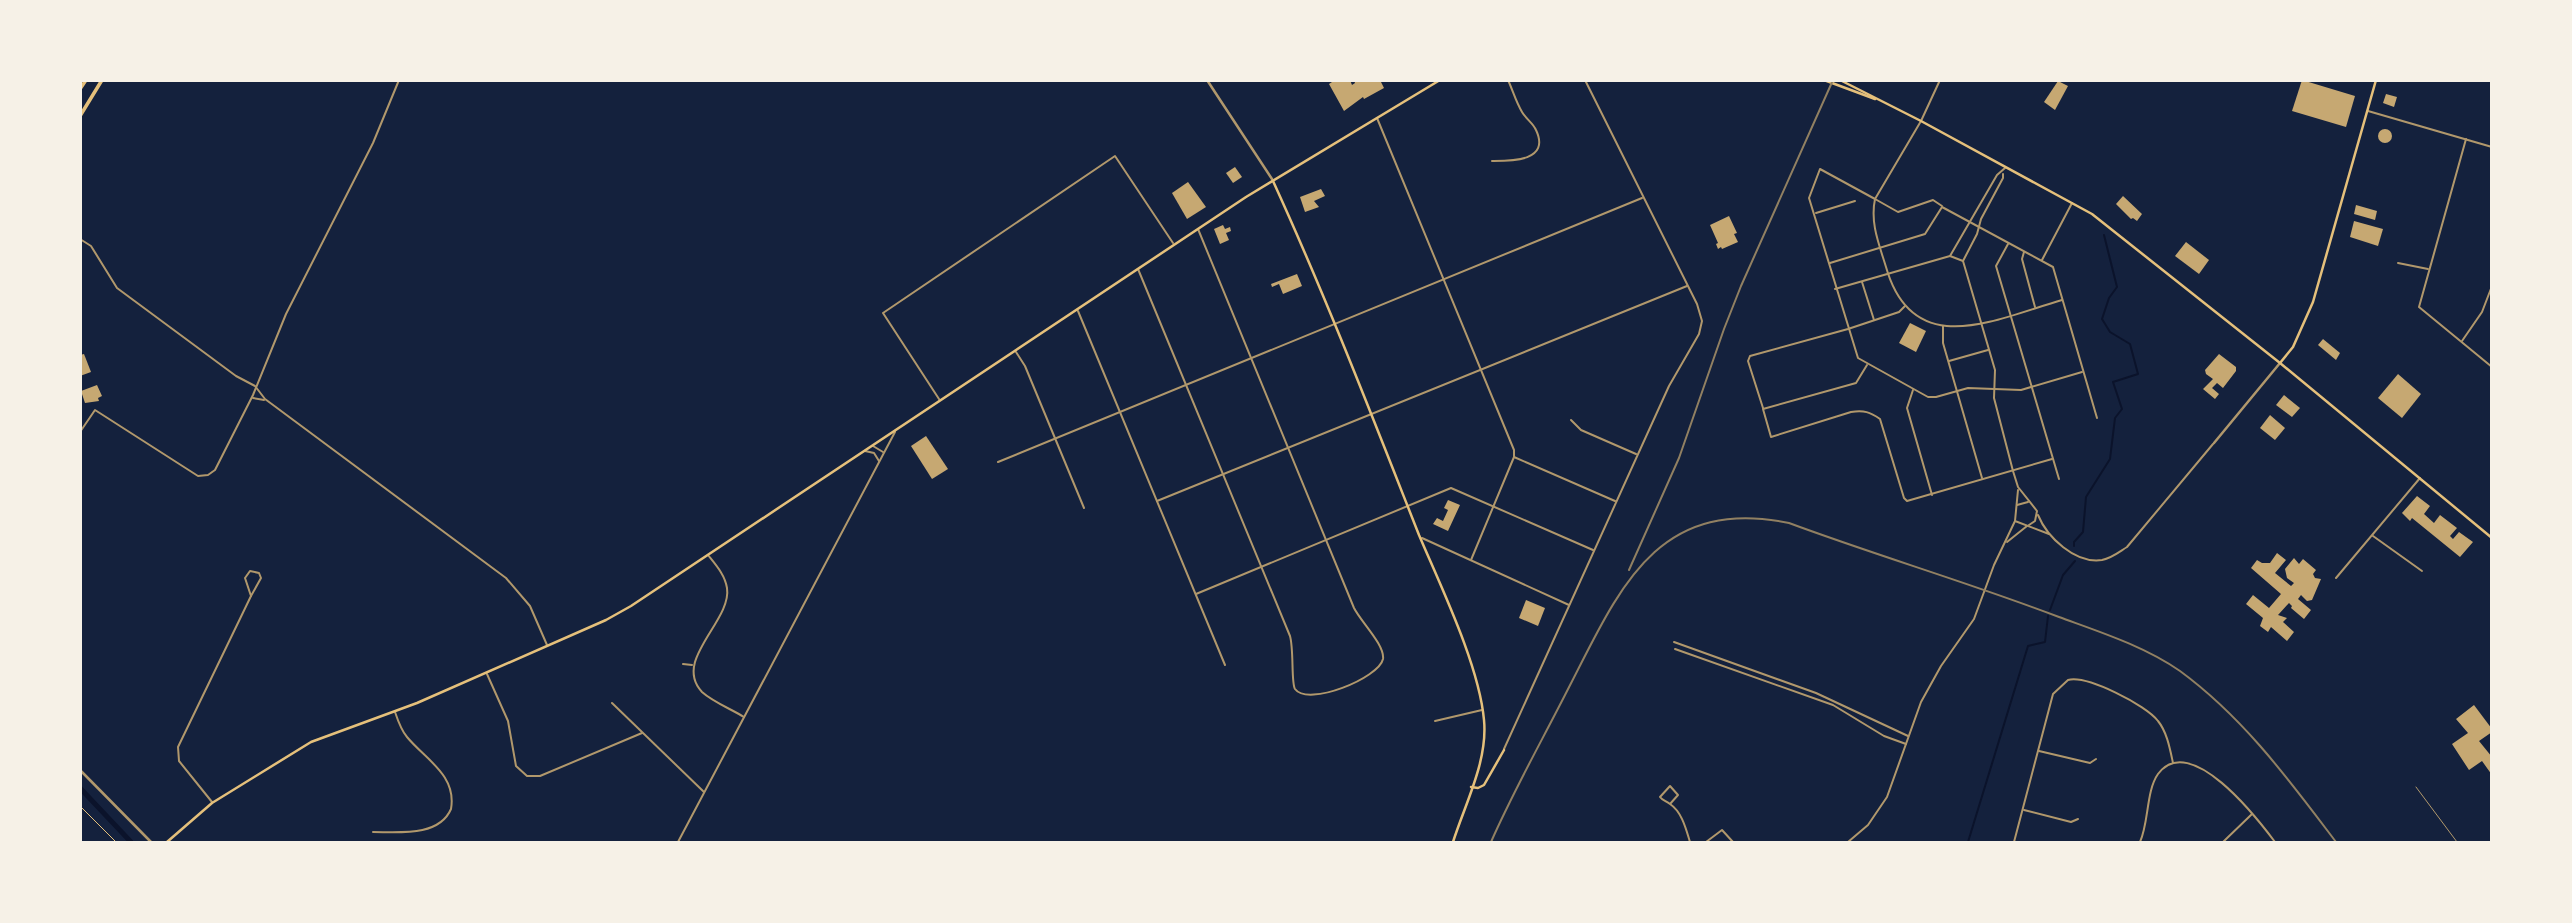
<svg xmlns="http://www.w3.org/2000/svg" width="2572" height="923" font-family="'DejaVu Sans',sans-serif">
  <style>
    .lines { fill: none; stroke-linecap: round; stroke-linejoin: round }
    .stream { stroke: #0b132b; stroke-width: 2 }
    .canal { stroke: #0b132b; stroke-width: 5 }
    .building { fill: #c6a872 }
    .path { stroke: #e5c07b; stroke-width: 1 }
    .service { stroke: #b1986c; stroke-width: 1 }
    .minor { stroke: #b1986c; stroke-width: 2 }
    .tertiary { stroke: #b1986c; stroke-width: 2.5 }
    .secondary { stroke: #e5c07b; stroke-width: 2.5 }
    .motorway { stroke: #e5c07b; stroke-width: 3.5 }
    .rail { stroke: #918062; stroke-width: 2 }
  </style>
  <rect width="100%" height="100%" fill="#14213d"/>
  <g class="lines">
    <g class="stream">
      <polyline points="2074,546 2074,542 2083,532 2086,497 2110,459 2115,418 2122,409 2113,382 2138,374 2130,344 2110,332 2102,319 2109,298 2117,287 2104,235"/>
      <polyline points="2050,610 2063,575 2075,561"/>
      <polyline points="1968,842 2028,646 2045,642 2048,616"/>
    </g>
    <polyline class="canal" points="80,788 131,842"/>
  </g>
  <g class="building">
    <polygon points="1335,80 1350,80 1352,85 1355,83 1354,80 1380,80 1384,88 1364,99 1363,97 1344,111 1329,84"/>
    <polygon points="2302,80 2355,96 2346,127 2292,111"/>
    <polygon points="2058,81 2068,86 2055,110 2044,102"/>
    <polygon points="2386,94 2397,97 2394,107 2383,103"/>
    <circle cx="2385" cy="136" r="7"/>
    <polygon points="1235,167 1242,177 1233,183 1226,173"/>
    <polygon points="1188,182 1206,207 1187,219 1172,193"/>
    <polygon points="1321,189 1325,196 1314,201 1319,207 1305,212 1300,197"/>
    <polygon points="2123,196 2142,214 2137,221 2133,218 2131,219 2116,204"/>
    <polygon points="2356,205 2377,211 2375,220 2354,214"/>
    <polygon points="1729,216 1737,233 1734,234 1738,242 1722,249 1721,247 1718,249 1716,244 1718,243 1710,225"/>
    <polygon points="2354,221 2383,229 2378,246 2350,237"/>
    <polygon points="1223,225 1225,229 1230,227 1231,231 1226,233 1229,240 1220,244 1214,229"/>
    <polygon points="2186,242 2209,260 2199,274 2175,256"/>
    <polygon points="1297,274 1302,286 1283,294 1279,284 1272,287 1271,284"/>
    <polygon points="1910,323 1926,331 1916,352 1899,343"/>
    <polygon points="2323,339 2340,353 2336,360 2318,345"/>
    <polygon points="84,354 91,372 80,376 80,355"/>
    <polygon points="2219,354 2236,367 2236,371 2223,388 2217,383 2212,388 2219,394 2215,399 2203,389 2213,379 2206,374 2205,370"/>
    <polygon points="2398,374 2421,394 2402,418 2378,398"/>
    <polygon points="97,385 102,396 98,398 99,401 85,403 81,391"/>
    <polygon points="2284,395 2300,408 2292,417 2276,405"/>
    <polygon points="2270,415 2285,428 2275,440 2260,428"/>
    <polygon points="926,436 948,469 932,479 911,446"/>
    <polygon points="2417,496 2430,506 2424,514 2434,523 2440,515 2457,528 2450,536 2453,539 2459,532 2473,542 2460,557 2412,518 2410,521 2402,513"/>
    <polygon points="1448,500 1460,505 1448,531 1433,524 1437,518 1443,521 1448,510 1444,508"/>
    <polygon points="2277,553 2286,560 2275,573 2291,586 2294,583 2287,578 2285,569 2294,558 2299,564 2303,559 2316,570 2313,574 2315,578 2321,579 2312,600 2307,601 2301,595 2298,599 2311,610 2304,619 2291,608 2292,606 2289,603 2278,615 2287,618 2283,622 2294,632 2287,641 2271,627 2268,632 2260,626 2263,618 2246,604 2253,595 2269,608 2281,594 2251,568 2257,560 2262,563 2270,563"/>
    <polygon points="1526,600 1545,608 1538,626 1519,618"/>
    <polygon points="2474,705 2492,729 2492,732 2479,741 2492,757 2492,775 2482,761 2469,770 2452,744 2468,733 2456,719"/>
  </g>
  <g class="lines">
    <polyline class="path" points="80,806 116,842"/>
    <polyline class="service" points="2416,787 2457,842"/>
    <g class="minor">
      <polyline points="1940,80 1921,121 1875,199 1898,212 1933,200 1942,206"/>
      <polyline points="2368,111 2492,147"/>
      <polyline points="1377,118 1514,450 1514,457 1471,560"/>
      <polyline points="2466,139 2419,307 2492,367"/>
      <path d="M1492,161C1510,161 1551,162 1536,130C1533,123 1526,119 1522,112C1516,102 1513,91 1508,80"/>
      <polyline points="1816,213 1855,201"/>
      <polyline points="80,239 91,246 117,288 236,376 255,386 265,399 506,578 530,606 547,645"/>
      <polyline points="2008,244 1996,266 2059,479"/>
      <polyline points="2024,252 2022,259 2035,307"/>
      <polyline points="1950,256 1963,261 1995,370 1994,398 2013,471 2018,487 2037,511 2035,521 2029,525"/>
      <polyline points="2042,260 2072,203"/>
      <polyline points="1963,261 1977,234 1981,219 2003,178 2003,174"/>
      <polyline points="1830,263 1925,234 1942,207 2053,267 2097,418"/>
      <polyline points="2398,263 2428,269"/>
      <path d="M1138,269L1290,636C1294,650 1291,683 1295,689C1308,707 1379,678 1383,659C1385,645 1361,622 1354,608L1198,229"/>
      <polyline points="1862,282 1874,320"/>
      <polyline points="1835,289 1950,256 1997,175 2005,168"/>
      <path d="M2062,300C1996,319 1913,362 1886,267C1879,244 1870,223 1875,199L1820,169L1809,198L1858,358L1928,397H1936L1968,388L2021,390L2082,372"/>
      <polyline points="1078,311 1225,665"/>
      <polyline points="1943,326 1943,343 1982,478"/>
      <polyline points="2462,341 2482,312 2492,286"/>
      <polyline points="1016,352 1025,366 1084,508"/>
      <polyline points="1949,361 1988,350"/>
      <path d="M1867,365L1856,383L1763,409L1771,437L1851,412C1864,410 1870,412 1880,419L1904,498L1907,501L2052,459"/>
      <polyline points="1913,390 1907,408 1932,495"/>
      <polyline points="253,398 264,400"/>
      <polyline points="939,399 883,313 1115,156 1173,243"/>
      <polyline points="1763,408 1748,361 1750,356 1848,329 1899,312 1905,306"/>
      <polyline points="1571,420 1581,430 1636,454"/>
      <polyline points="80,432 95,410 198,476 208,475 215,470 253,395 286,314 373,143 399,80"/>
      <polyline points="873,446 883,452"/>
      <polyline points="865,451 874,453 879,461"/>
      <polyline points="1514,457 1615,501"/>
      <polyline points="998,462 1642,198"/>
      <polyline points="2018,490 2015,521 2049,534"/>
      <polyline points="1157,501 1687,286"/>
      <polyline points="2017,505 2028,502"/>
      <path d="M2038,515C2047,537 2075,564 2102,560C2112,558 2119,552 2127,547L2213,444"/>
      <polyline points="2373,536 2422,571"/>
      <polyline points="1422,538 1569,605"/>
      <polyline points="2007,542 2027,526"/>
      <path d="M708,555C716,565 725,575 727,588C732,621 672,660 702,692C713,702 731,709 744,717"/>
      <polygon points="250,571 259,573 261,578 251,596 245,578"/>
      <polyline points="2336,578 2420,478"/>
      <polyline points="1196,594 1451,488 1593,550"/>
      <polyline points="1674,642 1816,693 1908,736"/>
      <polyline points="1675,649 1833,705 1884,736 1906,744"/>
      <polyline points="683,664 692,665"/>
      <polyline points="487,674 508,721 516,766 527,776 540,776 642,733"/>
      <polyline points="612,703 704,792"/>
      <polyline points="1435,721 1482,710"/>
      <polyline points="1504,749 1669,386 1699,334 1702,321 1697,304 1585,80"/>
      <polyline points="2039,751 2090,763 2096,759"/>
      <polyline points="212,802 179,761 178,747 251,596"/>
      <path d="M1670,804L1678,795L1670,786L1660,797C1662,800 1666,801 1670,804C1682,812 1686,829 1690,842"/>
      <polyline points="2024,810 2071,822 2078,819"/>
      <path d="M373,832C398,832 439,837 451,809C457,775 425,759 407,737C401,730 398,721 395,712"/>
      <polyline points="678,842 895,432"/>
      <polyline points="1706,842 1722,830 1733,842"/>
      <polyline points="1848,842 1868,825 1887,797 1921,702 1941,666 1974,619 1994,565 2015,521"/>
      <path d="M2014,842L2053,694L2068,680C2087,675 2146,705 2158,721C2167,732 2170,749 2173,763"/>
      <path d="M2140,842C2149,822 2146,791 2158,774C2190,731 2257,818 2275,842"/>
      <polyline points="2223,842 2252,814"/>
    </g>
    <g class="tertiary">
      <polyline points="1207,80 1272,179"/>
      <polyline points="2214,443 2280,363"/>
      <polyline points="80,770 151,842"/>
    </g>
    <g class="secondary">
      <polyline points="1824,80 1875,99"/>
      <polyline points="1840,80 1921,121 2092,214 2280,363 2492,538"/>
      <path d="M1273,181C1326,297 1372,416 1419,535C1441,587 1479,665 1484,720C1488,761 1465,804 1453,842"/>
      <polyline points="2280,363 2293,347 2313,302 2376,80"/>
      <polyline points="1471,787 1478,788 1484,785 1504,750"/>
      <polyline points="167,842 212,803 311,742 417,703 606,620 631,606 1246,197 1440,80"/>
    </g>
    <g class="motorway">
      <polyline points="80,89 86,80"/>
      <polyline points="80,116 102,80"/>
    </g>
    <g class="rail">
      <polyline points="1629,570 1679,458 1724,329 1741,286 1833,80"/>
      <path d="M1491,842C1513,792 1540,744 1565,695C1617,595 1653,495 1789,523C1878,556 1970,583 2059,617C2100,632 2144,646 2180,671C2244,718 2289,780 2336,842"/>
    </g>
  </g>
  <rect width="2572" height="923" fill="none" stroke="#f6f1e7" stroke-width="164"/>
</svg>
